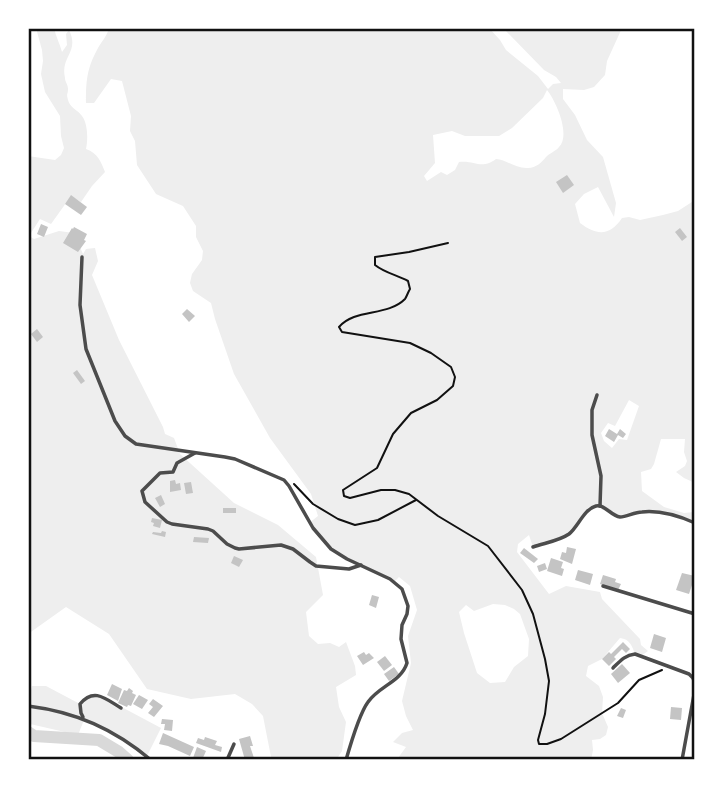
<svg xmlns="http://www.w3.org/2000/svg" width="723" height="788" font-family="Inter,sans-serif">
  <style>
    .green { fill: #eee; fill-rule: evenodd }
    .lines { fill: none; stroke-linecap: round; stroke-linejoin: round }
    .river { stroke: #d9d9d9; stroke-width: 12 }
    .building { fill: #c4c4c4 }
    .path { stroke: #111; stroke-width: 2 }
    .minor { stroke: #4c4c4c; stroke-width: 3.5 }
    .neatline { fill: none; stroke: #111; stroke-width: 2.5 }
  </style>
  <rect width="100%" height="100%" fill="#fff"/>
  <g class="green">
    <path d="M36,28H54C56,37 60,44 62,52L67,45L66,34L69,30C80,52 60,56 65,78C65,82 68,84 68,89C68,95 66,93 68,100C70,108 78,110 82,116C88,124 88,140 86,149C98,153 101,162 105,172L92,186L81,202L71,196L51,224L40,219L29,236L34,239L59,231L74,233L83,254L86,249L95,248L98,261L92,275L119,340L163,427L165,434L174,438L180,454L234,503L278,525L316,557L323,595L306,612L309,636L318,644L330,643L339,647L346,642L355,666L356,675L336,687L339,707L346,722L342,751L336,760H274L271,757L263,716L252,704L235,694L191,699L147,689L109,634L66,607L28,634V156L55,160L61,155L64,148L61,136L60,116L45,92L41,74L43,61L42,50Z"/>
    <path d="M109,28H489L500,40L506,50L538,76L548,89L553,84L561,83L556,77L544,70L503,28H622L607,61L605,75L594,87L584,90L563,89V99L575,115L587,140L603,157L616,203L614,217L598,187L584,194L575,204L580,223C597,236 610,236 622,218L629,217L640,220L663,215L678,211L695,200V483L684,478L676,472L685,466L687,461L684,452L685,439H661L654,464L651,469L641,472L642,491L664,507L684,513L694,512L695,523L683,518L646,511L619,517L600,506L590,510L569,534L533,547L529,535L518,544L517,552L549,594L566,586L600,592L602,599L640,639L641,645L648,651L641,656L635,654C632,646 630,639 620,638L602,659L588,666L586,676L599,686L603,697L602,713L608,727L606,735L600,739L592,740L593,750L591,760H400L398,758L406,747L393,742L402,733L413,730L406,716L402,701L411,663L408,636L417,610L410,586L399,577L394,582L338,555L331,549L309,523L318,516L311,494L270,438L234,374L215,319L211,303L193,291L190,283L192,274L202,260L203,251L196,237V226L183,206L156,194L137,165L135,141L130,131L131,116L122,81L111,79L94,103H86C86,80 87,68 98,48C102,41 107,36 109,28ZM547,90C556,101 571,135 559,147C556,151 550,153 546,157C542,162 536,168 528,168C517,169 507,160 496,159C481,170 475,160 459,162L455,170L447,175L441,172L427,181L424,176L435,163L433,135L452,131L465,136H499L512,128L543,98ZM629,400L639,406L627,440L619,439L612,448L604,441L601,433L608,423L615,426ZM493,604L505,605L514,609L520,614L529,639L528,656L514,667L505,682L490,683L477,673L464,633L459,612L466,605L474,611Z"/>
    <polygon points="32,686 46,686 80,704 83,700 99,695 161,728 147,756 129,742 84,720 78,735 30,724 28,722 28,701"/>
  </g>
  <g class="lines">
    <polyline class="river" points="28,732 34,736 99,740 119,752 128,760"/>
  </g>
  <g class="building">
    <polygon points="567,175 574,185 563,193 556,182"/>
    <polygon points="71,195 87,207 81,215 65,204"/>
    <polygon points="41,224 48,227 44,237 37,234"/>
    <polygon points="74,227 87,234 84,240 86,241 78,252 63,243 72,228 73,229"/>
    <polygon points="680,228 687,237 682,241 675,232"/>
    <polygon points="187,309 195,316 189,322 182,314"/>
    <polygon points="37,329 43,337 37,342 31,334"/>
    <polygon points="77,370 85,381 81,384 73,373"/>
    <polygon points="609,429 617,434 620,429 626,434 623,438 618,435 614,442 605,436"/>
    <polygon points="175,480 176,484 180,483 181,490 170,492 170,481"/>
    <polygon points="191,482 193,493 186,494 184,483"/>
    <polygon points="161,495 165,504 160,507 155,498"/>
    <rect x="223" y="508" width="13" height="5"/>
    <polygon points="152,518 162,520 160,528 153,526 154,523 151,522"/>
    <polygon points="162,531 166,532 165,537 152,534 153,532 161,533"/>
    <polygon points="194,537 209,538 208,543 193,542"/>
    <polygon points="567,547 576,549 572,564 560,559 562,552 566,553"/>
    <polygon points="524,548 538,559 534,563 520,553"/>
    <polygon points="234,556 243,560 239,567 231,563"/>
    <polygon points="551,558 563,562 561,568 564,569 562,576 547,571"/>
    <polygon points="545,563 547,569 539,572 537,566"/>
    <polygon points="578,570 593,574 590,585 575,580"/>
    <polygon points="682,573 695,576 689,594 676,590"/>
    <polygon points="603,575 616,579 615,582 621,584 618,590 600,584"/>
    <polygon points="372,595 379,597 376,608 369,605"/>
    <polygon points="654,634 666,638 662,652 650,648"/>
    <polygon points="623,642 630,649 626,653 622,649 614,657 616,659 609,666 602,659 609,652 611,654"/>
    <polygon points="364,652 366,655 369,653 374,658 363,665 357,656"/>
    <polygon points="385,656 392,665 384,671 377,662"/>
    <polygon points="622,664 630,673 618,683 611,674"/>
    <polygon points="394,667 399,674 389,681 384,674"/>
    <polygon points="112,684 122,689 118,701 107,695"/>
    <polygon points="129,688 133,691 132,693 136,695 131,706 128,705 127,707 118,703 124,690 127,691"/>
    <polygon points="139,695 148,700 142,709 133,704"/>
    <polygon points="153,699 163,706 154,717 148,713 153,707 149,704"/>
    <polygon points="671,707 682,708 681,720 670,719"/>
    <polygon points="621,708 626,710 623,718 617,716"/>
    <polygon points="162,719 173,720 172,731 164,730 165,724 161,724"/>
    <polygon points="163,733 194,747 190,756 168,746 159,744"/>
    <polygon points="250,736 253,746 250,746 254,758 245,760 239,739"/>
    <polygon points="205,737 217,741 215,745 222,747 221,752 196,743 198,738 204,740"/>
    <polygon points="197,747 206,751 202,760 196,760 193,758"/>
  </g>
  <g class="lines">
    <g class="path">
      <path d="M448,243L409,252L375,257V265C385,273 397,275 408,281L410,289C408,292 407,296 405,299C387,317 355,308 339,327L342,332L410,343L431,353L451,367L455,377L453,386L437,400L411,413L393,434L377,468L343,490L344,496L350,498L381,490H395L409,494L438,516L488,546L522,590L533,614L545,659L549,681L545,714L538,740L539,744H547L561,739L618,703L639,680L662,670"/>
      <polyline points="294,484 313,504 338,519 355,525 378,520 416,500"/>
    </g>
    <g class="minor">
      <path d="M82,257L80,305L86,349L115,421L125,436L136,444L225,457L235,459L284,480L289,486L313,528L331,549L347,559L390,579L402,589L408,606L407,614L402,625L401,639L407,663C401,682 379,686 368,702C360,713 350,746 346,760"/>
      <polyline points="597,395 592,410 592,435 601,476 600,506"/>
      <polyline points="195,453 177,463 173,472 160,473 142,491 145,502 167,522 172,524 208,529 213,531 227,544 235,548 239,549 281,545 293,549 310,562 316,566 349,569 361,565"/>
      <path d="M533,547C544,543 559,541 569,534C578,527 584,509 596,506C605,504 611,516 620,517C627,517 634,512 642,512C660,510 679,516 695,523"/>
      <polyline points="603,586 695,614"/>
      <path d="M613,668C620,661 625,655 635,654L689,674L693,678L695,684"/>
      <path d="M28,706C76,712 114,729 151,760"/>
      <path d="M83,717L81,713L80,704C94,687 106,699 121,708"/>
      <polyline points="227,760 234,744"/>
      <polyline points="682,760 695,689"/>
    </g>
  </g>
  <rect width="723" height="788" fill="none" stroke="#ffffff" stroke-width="60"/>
  <rect x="30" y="30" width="663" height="728" class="neatline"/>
</svg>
